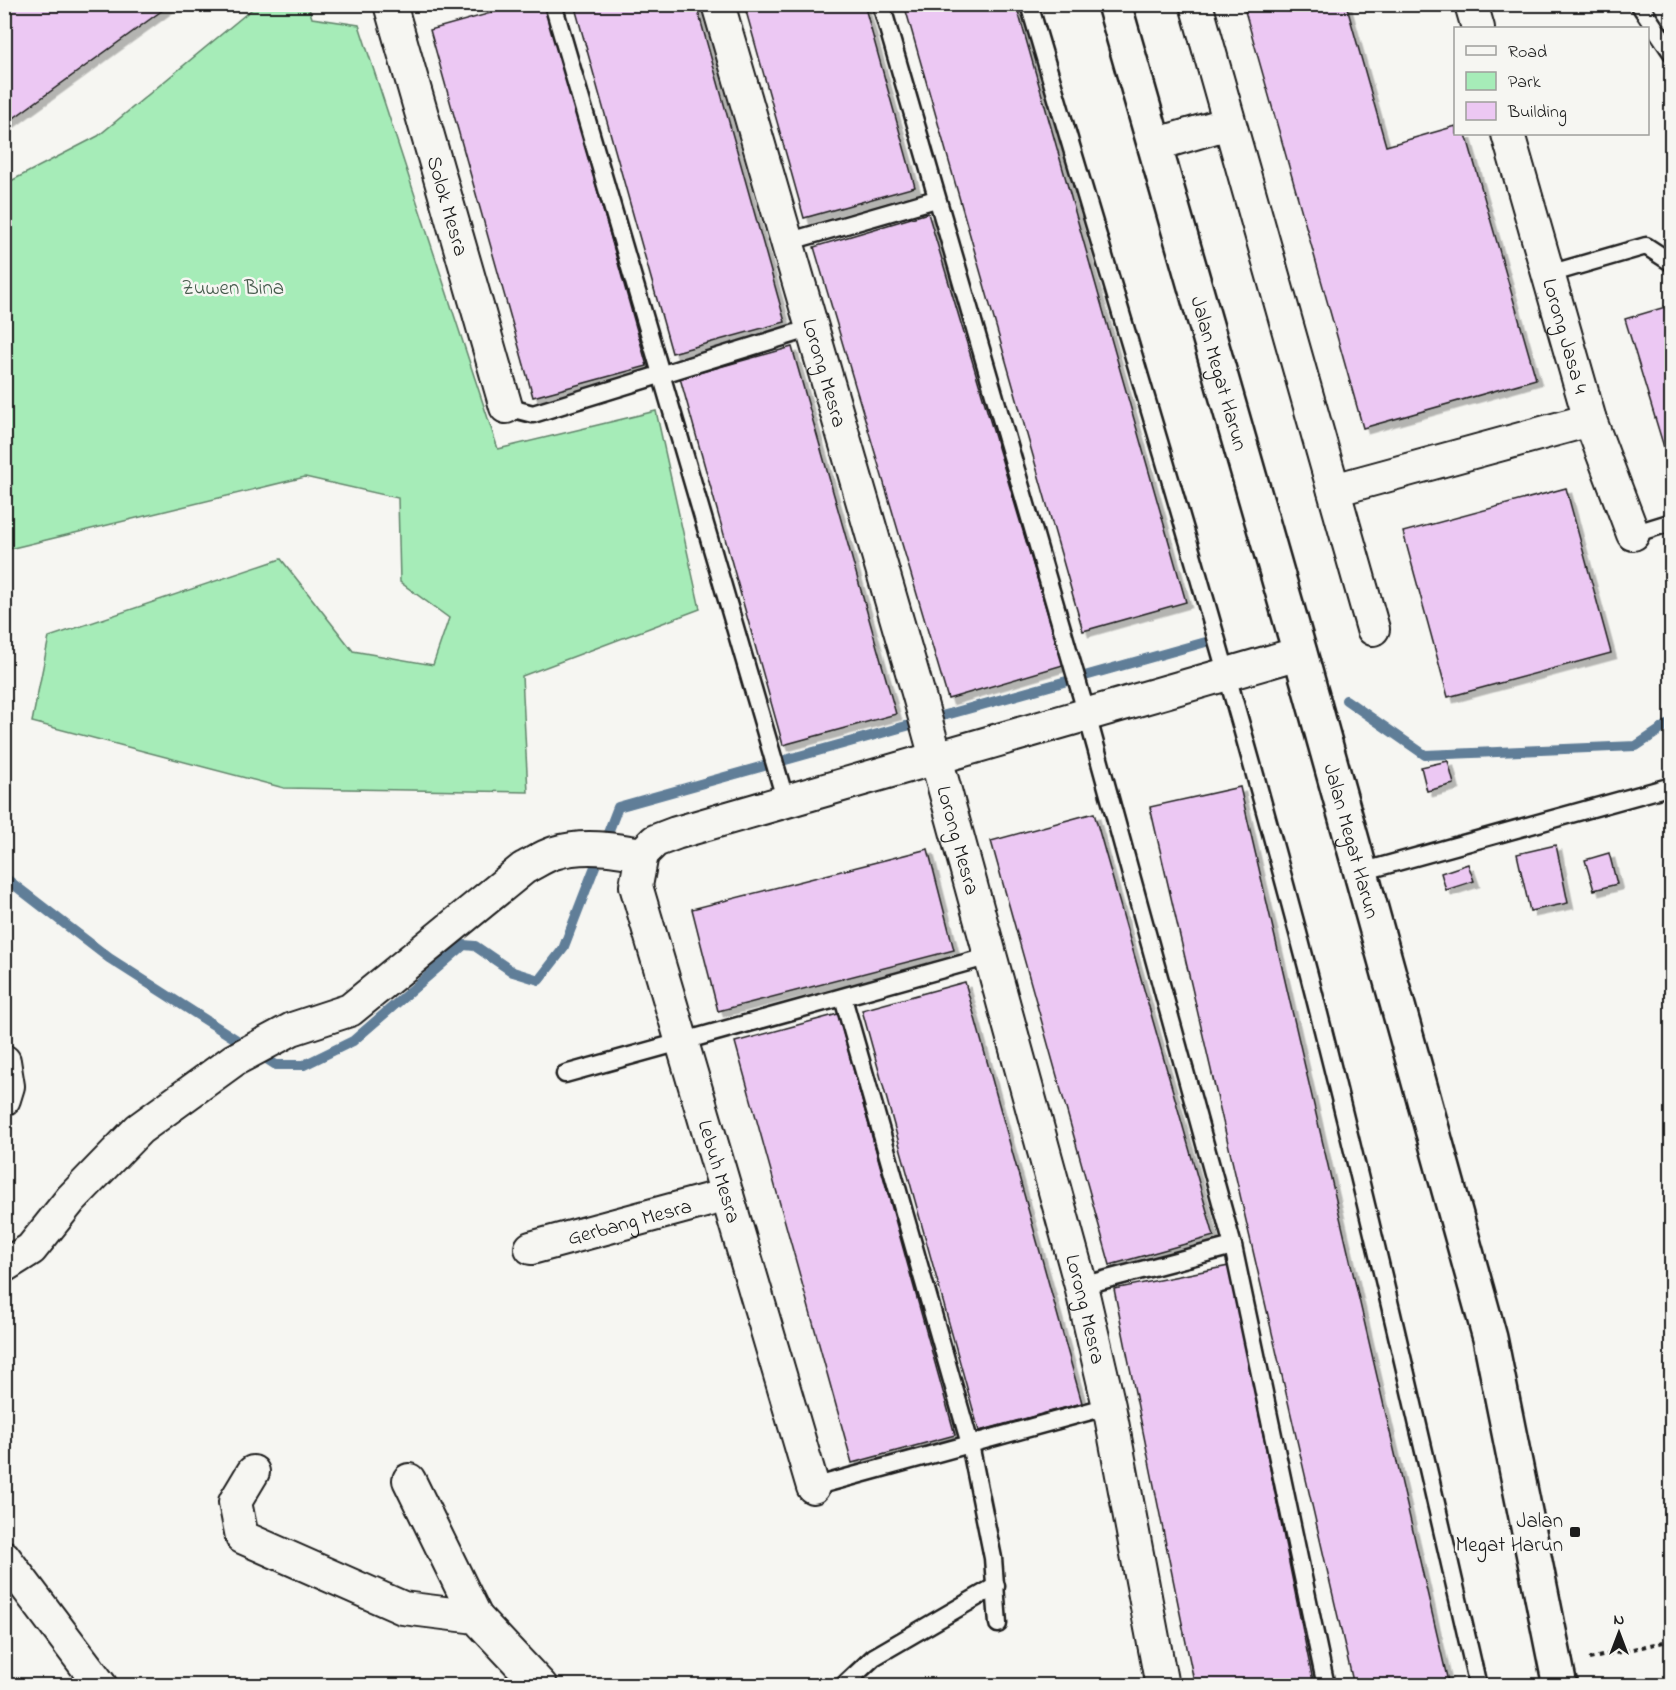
<svg xmlns="http://www.w3.org/2000/svg" width="1676" height="1690" font-family="'Indie Flower',sans-serif">
  <style>
    .green { fill: #a6ecb8; stroke: #61846a; stroke-width: 1.5 }
    .lines { fill: none; stroke-linecap: round; stroke-linejoin: round }
    .stream { stroke: #617e98; stroke-width: 10 }
    .building { fill: #ecc8f3; stroke: #1c1c1c; stroke-width: 1.5; filter: url(#shadow) }
    .service-casing { stroke: #1c1c1c; stroke-width: 21 }
    .minor-casing { stroke: #1c1c1c; stroke-width: 36 }
    .tertiary-casing { stroke: #1c1c1c; stroke-width: 38 }
    .path { stroke: #1c1c1c; stroke-width: 4; stroke-dasharray: 4.5 4.5; stroke-linecap: butt }
    .service { stroke: #f6f6f2; stroke-width: 16 }
    .minor { stroke: #f6f6f2; stroke-width: 32 }
    .tertiary { stroke: #f6f6f2; stroke-width: 33 }
    .poi-dot { fill: #1c1c1c; stroke: #f6f6f2; stroke-width: 2 }
    .labels { text-anchor: middle; stroke-width: 5; stroke-linejoin: round; paint-order: stroke }
    .street-label { font-size: 21px; fill: #1c1c1c; stroke: #f6f6f2 }
    .park-label { font-size: 21px; fill: #455a4b; stroke: #f6f6f2 }
    .poi-label { font-size: 21px; fill: #1c1c1c; stroke: #f6f6f2; text-anchor: end }
  </style>
  <defs>
    <filter id="shadow"><feDropShadow dx="5.5" dy="5.5" stdDeviation="0" flood-color="#0004"/></filter>
  </defs>
  <rect width="100%" height="100%" fill="#f6f6f2"/>
  <filter id="ink" filterUnits="userSpaceOnUse"><feTurbulence type="fractalNoise" baseFrequency=".0167" numOctaves="2"/><feDisplacementMap in="SourceGraphic" scale="12" xChannelSelector="R" yChannelSelector="G"/><feConvolveMatrix kernelMatrix="1 2 1 2 8 2 1 2 1" color-interpolation-filters="sRGB"/></filter>
  <g filter="url(#ink)">
    <polygon class="green" points="257,5 308,5 312,18 359,25 498,449 656,411 700,609 522,676 528,792 284,788 32,722 49,637 281,559 353,651 433,665 449,618 400,582 398,498 305,477 5,550 5,184 98,136"/>
    <g class="lines">
      <g class="stream">
        <polyline points="1346,700 1425,755 1636,746 1672,722"/>
        <polyline points="4,877 109,958 276,1065 304,1065 353,1041 464,945 475,946 513,972 539,980 563,949 618,807 1213,640"/>
      </g>
    </g>
    <g class="building">
      <polygon points="4,4 171,4 4,125"/>
      <polygon points="523,4 545,4 647,366 533,397 430,30"/>
      <polygon points="574,4 696,4 785,322 672,353"/>
      <polygon points="744,4 864,4 915,187 804,218"/>
      <polygon points="904,4 1016,4 1186,602 1083,631"/>
      <polygon points="1243,4 1346,4 1386,146 1456,126 1456,134 1466,134 1536,379 1363,428"/>
      <polygon points="928,213 1063,665 948,699 814,247"/>
      <polygon points="1672,305 1672,467 1670,467 1625,319"/>
      <polygon points="792,347 896,714 783,745 680,378"/>
      <polygon points="1566,488 1611,653 1448,697 1403,532"/>
      <polygon points="1448,761 1454,784 1427,791 1421,767"/>
      <polygon points="1240,787 1449,1686 1354,1686 1150,807"/>
      <polygon points="1094,813 1214,1236 1110,1265 991,841"/>
      <polygon points="1556,845 1568,903 1530,911 1517,854"/>
      <polygon points="928,849 954,950 718,1011 692,909"/>
      <polygon points="1609,853 1617,884 1594,890 1585,860"/>
      <polygon points="1468,864 1474,881 1446,890 1441,873"/>
      <polygon points="965,982 1082,1403 979,1431 862,1010"/>
      <polygon points="838,1014 955,1435 852,1463 735,1042"/>
      <polygon points="1229,1266 1314,1686 1195,1686 1184,1633 1114,1289"/>
    </g>
    <g class="lines">
      <defs>
        <g id="service">
          <polyline points="553,4 786,802"/>
          <polyline points="881,4 1087,715 1233,1246 1326,1686"/>
          <path d="M1029,4C1124,326 1223,646 1308,971C1369,1208 1423,1447 1478,1686"/>
          <polyline points="1639,4 1672,53"/>
          <polyline points="787,242 936,199"/>
          <polyline points="1549,274 1646,246 1672,263"/>
          <polyline points="506,407 533,414 812,328"/>
          <polyline points="1633,534 1672,522"/>
          <polyline points="1361,872 1672,786"/>
          <polyline points="843,998 970,1444 993,1558 998,1624"/>
          <polyline points="565,1074 990,956"/>
          <polyline points="1081,1286 1233,1246"/>
          <polyline points="813,1487 1109,1406"/>
          <polyline points="843,1686 874,1657 996,1586"/>
        </g>
        <g id="minor">
          <path id="s1" d="M390,4L506,407"/>
          <path id="s2" d="M718,4L919,696L1081,1286L1109,1406L1162,1686"/>
          <polyline points="1196,4 1373,629"/>
          <polyline points="1471,4 1478,28"/>
          <path id="s3" d="M1508,134L1590,420L1633,534"/>
          <polyline points="1154,145 1229,123"/>
          <polyline points="1334,490 1590,420"/>
          <polyline points="642,854 655,841 676,833 1300,653"/>
          <path id="s4" d="M642,854L636,886L813,1487"/>
          <polyline points="4,1061 8,1086 4,1099"/>
          <path id="s5" d="M531,1248L727,1195"/>
          <path d="M4,1266L31,1249L71,1199L139,1129L234,1060L292,1029L350,1010L524,868C534,863 544,856 554,853C583,844 613,849 642,854"/>
          <polyline points="253,1472 235,1502 242,1537 403,1608 476,1617 541,1686"/>
          <polyline points="409,1480 476,1617"/>
          <polyline points="4,1557 101,1686"/>
        </g>
        <g id="tertiary">
          <path id="s6" d="M1114,4L1300,653L1490,1338L1560,1686"/>
        </g>
      </defs>
      <use href="#service" class="service-casing"/>
      <use href="#minor" class="minor-casing"/>
      <use href="#tertiary" class="tertiary-casing"/>
      <polyline class="path" points="1589,1659 1672,1640"/>
      <use href="#service" class="service"/>
      <use href="#minor" class="minor"/>
      <use href="#tertiary" class="tertiary"/>
    </g>
  </g>
  <rect class="poi-dot" x="1569" y="1526" width="12" height="12" rx="3"/>
  <g class="labels">
    <g class="street-label">
      <text dy="7" stroke="none"><textPath href="#s1" startOffset="210">Solok Mesra</textPath></text>
      <text dy="7" stroke="none"><textPath href="#s3" startOffset="210">Lorong Jasa 4</textPath></text>
      <text dy="7" stroke="none"><textPath href="#s2" startOffset="384">Lorong Mesra</textPath></text>
      <text dy="7" stroke="none"><textPath href="#s6" startOffset="384">Jalan Megat Harun</textPath></text>
      <text dy="7" stroke="none"><textPath href="#s2" startOffset="870">Lorong Mesra</textPath></text>
      <text dy="7" stroke="none"><textPath href="#s6" startOffset="870">Jalan Megat Harun</textPath></text>
      <text dy="7" stroke="none"><textPath href="#s4" startOffset="330">Lebuh Mesra</textPath></text>
      <text dy="7" stroke="none"><textPath href="#s5" startOffset="102">Gerbang Mesra</textPath></text>
      <text dy="7" stroke="none"><textPath href="#s2" startOffset="1356">Lorong Mesra</textPath></text>
    </g>
    <g class="park-label">
      <text x="233" y="294">Zuwen Bina</text>
    </g>
    <g class="poi-label">
      <text x="1563" y="1527">Jalan<tspan x="1563" dy="24">Megat Harun</tspan></text>
    </g>
  </g>
  <rect width="1676" height="1690" fill="none" stroke="#f6f6f2" stroke-width="24"/>
  <rect x="12" y="12" width="1652" height="1666" fill="none" stroke="#1c1c1c" stroke-width="2" filter="url(#ink)"/>
  <rect x="1454" y="27" width="195" height="108" fill="#f6f6f2" stroke="#9f9f9c" stroke-width="1.5"/>
  <rect x="1466" y="46" width="30" height="9" fill="#f6f6f2" stroke="#9f9f9c" stroke-width="1.5"/>
  <text x="1508" y="57" font-size="18" fill="#1c1c1c">Road</text>
  <rect x="1466" y="72" width="30" height="18" fill="#a6ecb8" stroke="#9f9f9c" stroke-width="1.5"/>
  <text x="1508" y="87" font-size="18" fill="#1c1c1c">Park</text>
  <rect x="1466" y="102" width="30" height="18" fill="#ecc8f3" stroke="#9f9f9c" stroke-width="1.5"/>
  <text x="1508" y="117" font-size="18" fill="#1c1c1c">Building</text>
  <g transform="translate(1619 1633)" stroke="#f6f6f2" stroke-width="4.5" paint-order="stroke">
  <path d="M0-4.5L10 22L0 15L-10 22Z" fill="#1c1c1c"/>
  <text y="-9" font-size="16" font-weight="bold" text-anchor="middle" fill="#1c1c1c">N</text>
  </g>
</svg>
